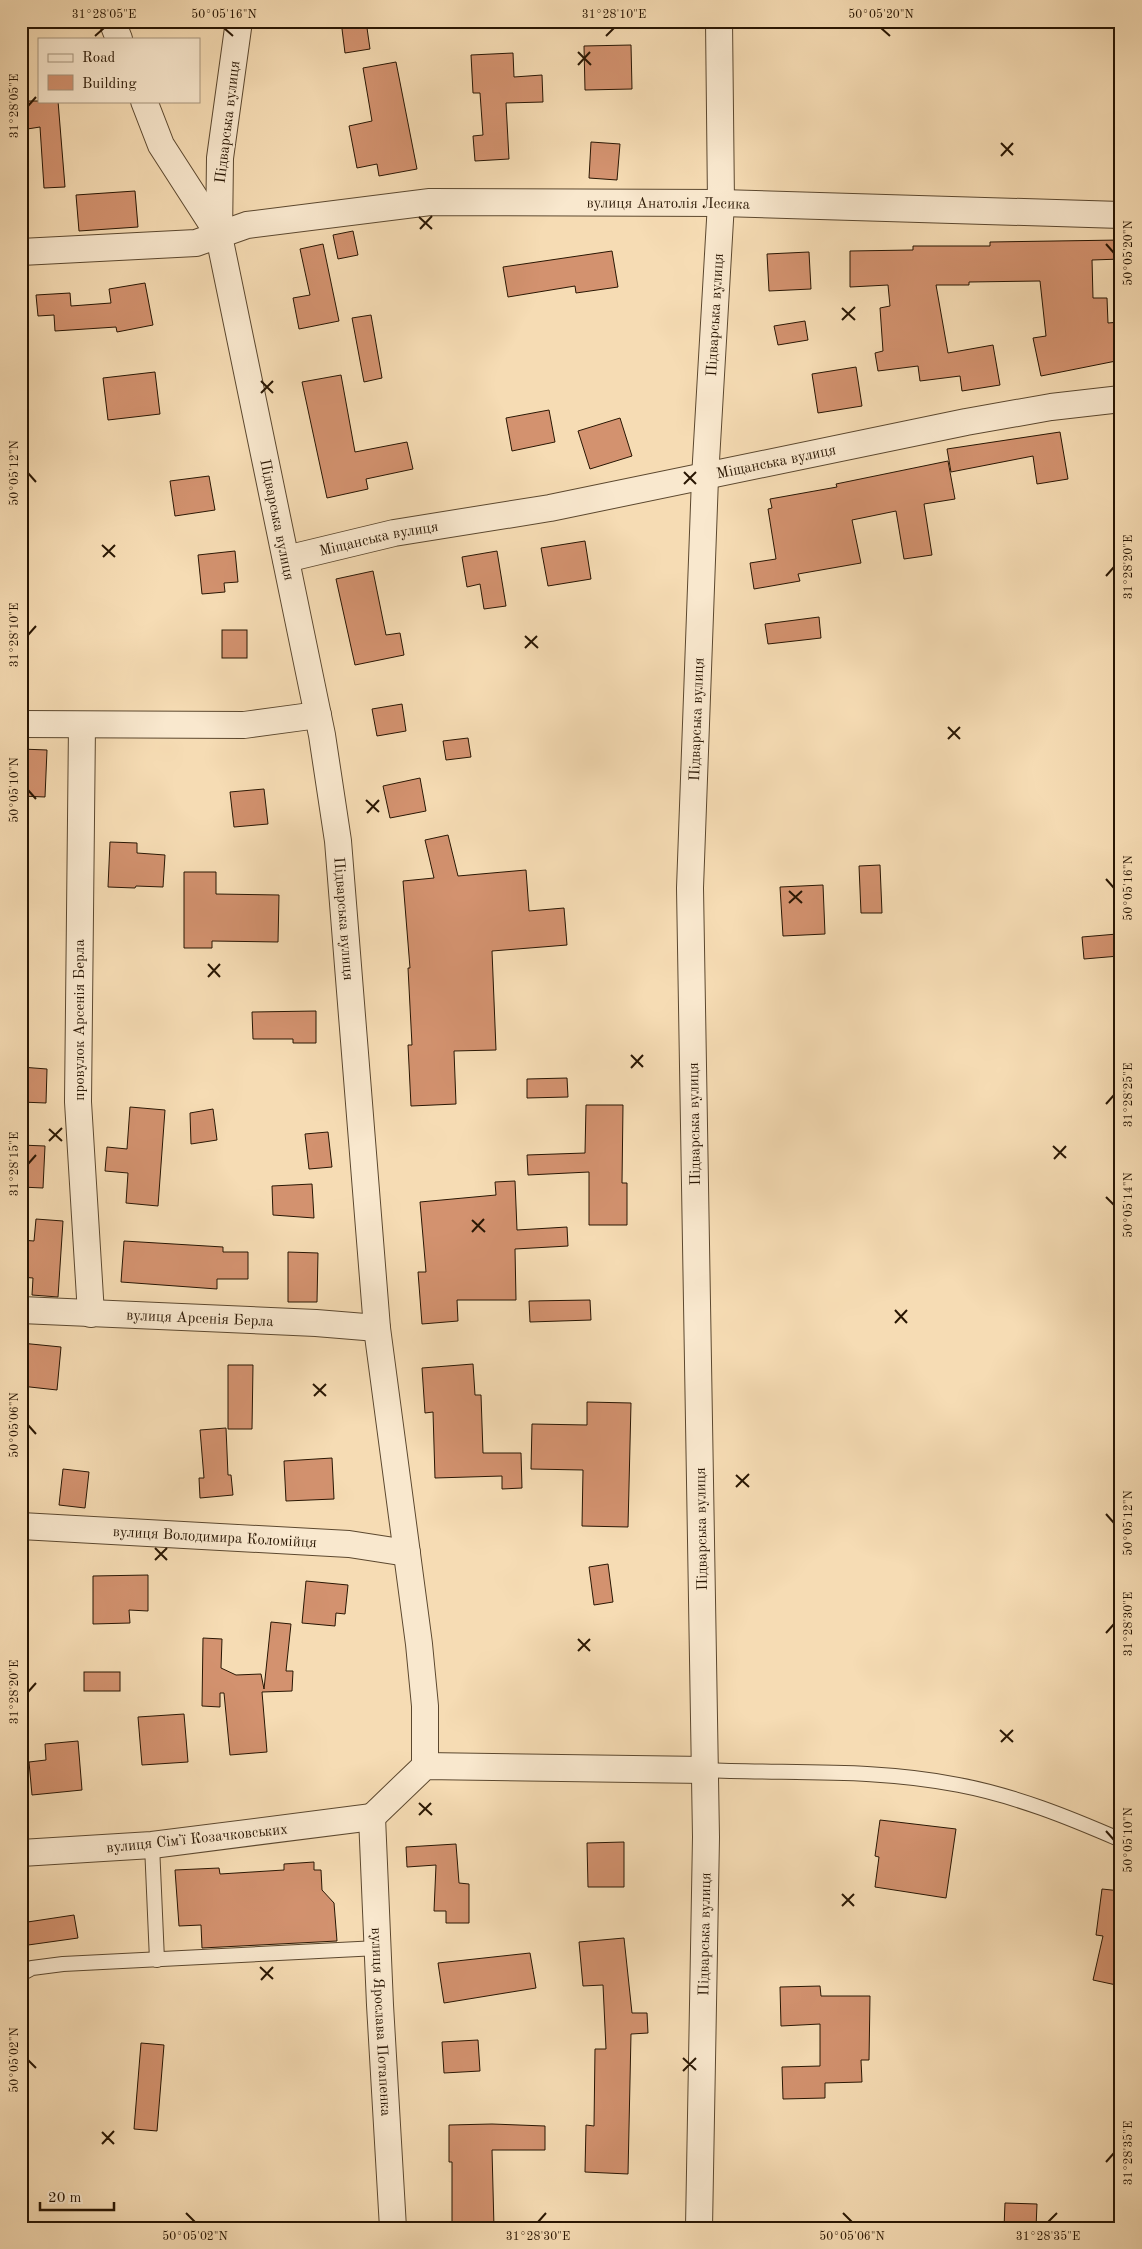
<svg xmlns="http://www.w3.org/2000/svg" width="1142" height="2249" font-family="'Old Standard TT',serif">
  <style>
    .building { fill: #d3926f; stroke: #291603 }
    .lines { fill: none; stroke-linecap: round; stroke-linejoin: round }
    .lane-casing { stroke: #5c482f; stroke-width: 16 }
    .street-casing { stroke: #5c482f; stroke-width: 28 }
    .lane { stroke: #f9e8ce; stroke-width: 14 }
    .street { stroke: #f9e8ce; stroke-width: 26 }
    .ticks { fill: none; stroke: #291603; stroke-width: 2 }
    .labels { text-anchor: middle; stroke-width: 4.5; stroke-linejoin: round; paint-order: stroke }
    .street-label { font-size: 15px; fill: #291603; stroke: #f9e8ce }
    .neatline { fill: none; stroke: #291603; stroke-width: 2 }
    .ticks-label { font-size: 12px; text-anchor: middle; fill: #291603 }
  </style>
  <rect width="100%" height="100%" fill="#f6dcb4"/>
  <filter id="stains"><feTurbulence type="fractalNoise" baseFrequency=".004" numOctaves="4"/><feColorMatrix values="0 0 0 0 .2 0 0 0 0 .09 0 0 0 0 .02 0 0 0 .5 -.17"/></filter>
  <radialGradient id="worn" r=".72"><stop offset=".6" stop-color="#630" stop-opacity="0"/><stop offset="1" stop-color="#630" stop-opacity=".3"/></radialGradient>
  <g class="building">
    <polygon points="341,21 366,21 370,49 345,53"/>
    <polygon points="631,45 632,89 585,90 584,46"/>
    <polygon points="513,53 514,77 542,75 543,102 506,103 509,159 475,161 473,136 483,135 480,93 473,93 471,55"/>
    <polygon points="396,62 417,169 379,176 377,164 357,168 349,126 372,121 363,68"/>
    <polygon points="21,101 58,101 65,187 44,188 40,127 21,130"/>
    <polygon points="591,142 620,144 617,180 589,178"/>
    <polygon points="135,191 138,227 79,231 76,195"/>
    <polygon points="353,231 358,255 338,259 333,235"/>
    <polygon points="1121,240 1121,259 1092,260 1093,298 1107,298 1108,323 1121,322 1121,360 1041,376 1033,338 1046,336 1040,281 969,282 969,285 936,285 948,353 993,345 1000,385 962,391 960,376 920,381 918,366 878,371 875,353 883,351 880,308 890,306 888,285 850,287 850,251 913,250 913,246 990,246 990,242"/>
    <polygon points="323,244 339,321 299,329 293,298 310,295 300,249"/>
    <polygon points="612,251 618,287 576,293 575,286 508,297 503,267"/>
    <polygon points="809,252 811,289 769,291 767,254"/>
    <polygon points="145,283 153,325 117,332 116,327 55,331 54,315 38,316 36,295 70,293 71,306 111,303 109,289"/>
    <polygon points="371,315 382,378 364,382 352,318"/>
    <polygon points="805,321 808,340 778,345 774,326"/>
    <polygon points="856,367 862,406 818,413 812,374"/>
    <polygon points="155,372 160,414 108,420 103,378"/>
    <polygon points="341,375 355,452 407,442 413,469 366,479 368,489 327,498 302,382"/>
    <polygon points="549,410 555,442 512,451 506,418"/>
    <polygon points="620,418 632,456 590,469 578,431"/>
    <polygon points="1060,432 1068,479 1037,484 1033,456 951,472 947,449"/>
    <polygon points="948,461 955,499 924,504 932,555 904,559 896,511 852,520 861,563 798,574 800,581 754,589 750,563 776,559 768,509 772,508 770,499 837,487 836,484"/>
    <polygon points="209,476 215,510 175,516 170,481"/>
    <polygon points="585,541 591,579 548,586 541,548"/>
    <polygon points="235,551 238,582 224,583 225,592 202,594 198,555"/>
    <polygon points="497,551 506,606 484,609 480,584 467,587 462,557"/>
    <polygon points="373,571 386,635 400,633 404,655 355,665 336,579"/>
    <polygon points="819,617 821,638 768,644 765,624"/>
    <rect x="222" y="630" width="25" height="28"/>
    <polygon points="402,704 406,731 377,736 372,709"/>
    <polygon points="468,738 471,757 446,760 443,741"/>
    <polygon points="21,749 47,750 45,797 21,796"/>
    <polygon points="420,778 426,811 390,818 383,786"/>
    <polygon points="264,789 268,824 234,827 230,792"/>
    <polygon points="448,835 458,876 526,870 529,911 564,908 567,945 492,951 496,1050 454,1051 456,1104 411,1106 408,1045 412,1045 408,968 410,968 403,881 434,878 425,840"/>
    <polygon points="110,842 137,843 137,853 165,855 163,887 136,886 135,888 108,887"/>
    <polygon points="880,865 882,913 861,913 859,866"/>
    <polygon points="184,872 216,872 216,894 279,895 278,942 212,941 212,948 184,948"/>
    <polygon points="823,885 825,934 783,936 780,887"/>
    <polygon points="1117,934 1119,956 1084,959 1082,937"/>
    <polygon points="316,1011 316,1043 293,1043 293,1039 253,1039 252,1012"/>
    <polygon points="21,1067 47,1069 46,1103 21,1102"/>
    <polygon points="567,1078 568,1097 527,1098 527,1079"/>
    <polygon points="586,1105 623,1105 622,1183 627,1183 627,1225 589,1225 589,1172 528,1175 527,1155 585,1153"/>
    <polygon points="130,1107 165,1110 158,1206 126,1203 128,1173 105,1171 107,1147 127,1149"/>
    <polygon points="213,1109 217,1140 191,1144 190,1113"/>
    <polygon points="328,1132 332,1167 309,1169 305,1134"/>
    <polygon points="21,1145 45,1146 43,1188 21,1187"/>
    <polygon points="515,1181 517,1230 567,1227 568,1246 515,1249 516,1300 457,1300 458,1321 422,1324 418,1272 426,1272 420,1202 496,1195 495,1182"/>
    <polygon points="312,1184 314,1218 273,1215 272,1186"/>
    <polygon points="36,1219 63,1221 58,1297 32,1295 33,1278 21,1277 21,1240 34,1241"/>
    <polygon points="124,1241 223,1247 223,1252 248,1252 248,1279 217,1279 217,1289 121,1282"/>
    <polygon points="288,1252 318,1253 317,1302 288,1302"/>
    <polygon points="590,1300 591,1320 530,1322 529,1301"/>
    <polygon points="21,1343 61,1347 57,1390 21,1386"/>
    <polygon points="473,1364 475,1395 481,1395 483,1453 521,1453 522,1488 502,1489 502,1476 435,1478 433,1412 425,1413 422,1368"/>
    <polygon points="228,1365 253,1365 252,1429 228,1429"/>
    <polygon points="587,1402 631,1403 628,1527 582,1526 583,1470 531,1469 532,1424 587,1425"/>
    <polygon points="226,1428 228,1475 231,1475 233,1495 200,1498 199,1478 204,1478 200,1430"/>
    <polygon points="332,1458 334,1499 286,1501 284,1461"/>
    <polygon points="63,1469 89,1472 85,1508 59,1505"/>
    <polygon points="608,1564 613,1602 594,1605 589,1567"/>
    <polygon points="148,1575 148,1611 129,1610 130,1623 93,1624 93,1576"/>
    <polygon points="306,1581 348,1585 345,1614 336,1613 335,1626 302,1623"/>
    <polygon points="271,1622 291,1624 286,1671 293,1671 292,1691 262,1692 267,1752 230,1755 224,1693 220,1693 220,1707 202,1706 203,1638 222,1639 221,1668 236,1675 261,1674 264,1689"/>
    <rect x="84" y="1672" width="36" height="19"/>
    <polygon points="184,1714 188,1762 142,1765 138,1717"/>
    <polygon points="78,1741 82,1790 32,1795 29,1762 46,1760 45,1744"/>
    <polygon points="880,1820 956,1829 946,1898 875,1887 879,1857 875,1856"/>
    <polygon points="624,1842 624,1887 588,1887 587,1843"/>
    <polygon points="456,1844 459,1883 469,1884 469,1923 446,1923 446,1911 434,1911 436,1865 407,1867 406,1847"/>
    <polygon points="314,1862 314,1870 321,1870 322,1890 334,1903 337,1941 202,1948 201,1925 179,1926 175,1870 219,1868 220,1874 284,1870 284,1864"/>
    <polygon points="1102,1889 1121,1891 1121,1986 1093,1980 1103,1936 1096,1935"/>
    <polygon points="74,1915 78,1938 21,1946 21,1923"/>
    <polygon points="624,1938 632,2013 647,2013 648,2033 631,2034 628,2174 585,2172 586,2125 594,2126 595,2049 606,2049 603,1985 583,1986 579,1942"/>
    <polygon points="530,1953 536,1988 444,2003 438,1963"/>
    <polygon points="820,1986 821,1996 870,1996 869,2060 861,2060 862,2082 825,2083 825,2098 783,2099 782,2067 820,2066 820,2024 781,2026 780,1987"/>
    <polygon points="478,2040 480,2071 444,2073 442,2042"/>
    <polygon points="141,2043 164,2045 157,2131 134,2129"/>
    <polygon points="492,2124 545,2126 545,2150 492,2150 494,2228 452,2228 452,2162 449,2162 449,2125"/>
    <polygon points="1005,2203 1037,2204 1036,2228 1004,2228"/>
  </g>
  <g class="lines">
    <defs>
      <g id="lane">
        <path d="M705,1770C789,1774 875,1768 959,1785C1016,1796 1068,1817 1121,1840"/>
        <polyline points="152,1845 157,1960"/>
        <polyline points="21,1974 32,1968 63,1964 378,1948"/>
      </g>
      <g id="street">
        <polyline points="112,21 119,39"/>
        <path id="s1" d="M239,21L220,158L219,236L322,735L338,841L377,1328L419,1644L425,1706V1766"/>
        <polyline points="144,101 161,145 219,235"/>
        <path id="s2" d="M21,252L196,243L247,225L430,202L721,203L1121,215"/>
        <path id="s3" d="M286,559L394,533L550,508L966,422L1051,407L1121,399"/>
        <polyline points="21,724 244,725 318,715"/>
        <polyline points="82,725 78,1102 91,1314"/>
        <path id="s4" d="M21,1310L316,1323L377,1328"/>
        <path id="s5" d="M21,1526L349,1544L407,1553"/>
        <path id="s6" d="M372,1817L380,2005L393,2228"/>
        <polyline points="372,1817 425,1766 705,1770"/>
        <polyline points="21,1853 152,1845 372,1817"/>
        <path id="s7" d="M699,2228L706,1837L690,888L705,478L721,203L719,21"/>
      </g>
    </defs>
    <use href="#lane" class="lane-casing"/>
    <use href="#street" class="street-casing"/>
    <use href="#lane" class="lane"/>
    <use href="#street" class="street"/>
  </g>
  <path class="ticks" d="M224,28L233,36M881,28L890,36M95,36L104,28M606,36L614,28M578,52L591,65M578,65L590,52M28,106L36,97M1001,143L1013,155M1001,156L1013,143M419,217L432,229M420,229L432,216M1106,244L1114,253M842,308L855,320M842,320L855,307M261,381L273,393M261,393L273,381M684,472L696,484M28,473L36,482M684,484L696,472M102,545L115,557M103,557L115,545M1106,576L1114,567M28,635L36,626M525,636L538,648M525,648L537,636M948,727L960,739M948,739L960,727M28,790L36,799M366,800L379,812M367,813L379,800M1106,879L1114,888M789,891L802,903M789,903L802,891M208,964L220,977M208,977L220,964M631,1055L643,1067M631,1068L643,1055M1106,1104L1114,1095M49,1129L62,1141M49,1141L62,1128M1053,1146L1066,1158M1054,1159L1066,1146M28,1164L36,1155M1106,1197L1114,1205M472,1220L485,1232M472,1232L484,1219M895,1310L907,1323M895,1323L907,1310M313,1384L326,1396M314,1396L326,1384M28,1425L36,1434M736,1475L749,1487M736,1487L749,1474M1106,1514L1114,1523M155,1548L167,1560M155,1560L167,1548M1106,1633L1114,1624M578,1639L590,1651M578,1651L590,1639M28,1692L36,1683M1000,1730L1013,1742M1001,1742L1013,1730M419,1803L432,1815M419,1815L431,1803M1106,1831L1114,1840M842,1894L854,1906M842,1906L854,1894M260,1967L273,1979M261,1980L273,1967M683,2058L696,2070M28,2060L36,2068M683,2071L696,2058M102,2132L114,2144M102,2144L114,2131M1106,2162L1114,2153M186,2213L195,2222M843,2213L852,2222M538,2222L546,2213M1048,2222L1057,2213"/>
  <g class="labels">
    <g class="street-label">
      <text transform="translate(227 122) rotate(-83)" y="5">Підварська вулиця</text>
      <text dy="5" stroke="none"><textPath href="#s2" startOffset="652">вулиця Анатолія Лесика</textPath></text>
      <text dy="5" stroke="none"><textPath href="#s7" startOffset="1914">Підварська вулиця</textPath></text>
      <text dy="5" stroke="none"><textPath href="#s3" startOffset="500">Міщанська вулиця</textPath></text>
      <text dy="5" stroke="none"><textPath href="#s1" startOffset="506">Підварська вулиця</textPath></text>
      <text dy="5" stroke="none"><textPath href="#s3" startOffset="95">Міщанська вулиця</textPath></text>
      <text dy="5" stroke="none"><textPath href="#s7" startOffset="1509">Підварська вулиця</textPath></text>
      <text dy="5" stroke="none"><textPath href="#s1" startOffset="911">Підварська вулиця</textPath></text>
      <text transform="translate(79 1020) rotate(-90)" y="5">провулок Арсенія Берла</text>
      <text transform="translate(694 1124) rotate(-91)" y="5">Підварська вулиця</text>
      <text dy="5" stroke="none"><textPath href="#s4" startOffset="179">вулиця Арсенія Берла</textPath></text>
      <text transform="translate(701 1529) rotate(-91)" y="5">Підварська вулиця</text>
      <text dy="5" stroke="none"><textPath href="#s5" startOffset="194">вулиця Володимира Коломійця</textPath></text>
      <text transform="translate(197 1838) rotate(-6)" y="5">вулиця Сімʼї Козачковських</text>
      <text dy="5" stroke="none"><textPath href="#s7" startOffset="294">Підварська вулиця</textPath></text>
      <text dy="5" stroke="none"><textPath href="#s6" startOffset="205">вулиця Ярослава Потапенка</textPath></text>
    </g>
  </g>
  <rect width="1142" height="2249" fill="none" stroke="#f6dcb4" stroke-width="55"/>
  <rect x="38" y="38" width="162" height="65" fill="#f9e8ce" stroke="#a6947d"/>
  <rect x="48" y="54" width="25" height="8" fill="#f9e8ce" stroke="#a6947d"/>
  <text x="82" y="62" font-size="15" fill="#291603">Road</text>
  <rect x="48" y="75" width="25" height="15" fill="#d3926f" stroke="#a6947d"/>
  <text x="82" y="88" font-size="15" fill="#291603">Building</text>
  <path d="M40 2202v8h74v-8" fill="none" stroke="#291603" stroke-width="2.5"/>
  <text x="48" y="2202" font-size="15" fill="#291603" stroke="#f9e8ce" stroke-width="4" paint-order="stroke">20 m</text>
  <rect x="28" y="28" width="1086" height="2194" class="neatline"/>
  <g class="ticks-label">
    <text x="104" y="18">31°28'05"E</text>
    <text x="224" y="18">50°05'16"N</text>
    <text x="614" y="18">31°28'10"E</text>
    <text x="881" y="18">50°05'20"N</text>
    <text transform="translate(14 106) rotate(-90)" y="4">31°28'05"E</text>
    <text transform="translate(1128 253) rotate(-90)" y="4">50°05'20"N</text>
    <text transform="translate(14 473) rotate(-90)" y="4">50°05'12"N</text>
    <text transform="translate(1128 567) rotate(-90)" y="4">31°28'20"E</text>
    <text transform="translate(14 635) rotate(-90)" y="4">31°28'10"E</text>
    <text transform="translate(14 790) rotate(-90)" y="4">50°05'10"N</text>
    <text transform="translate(1128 888) rotate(-90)" y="4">50°05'16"N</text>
    <text transform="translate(1128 1095) rotate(-90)" y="4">31°28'25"E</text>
    <text transform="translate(14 1164) rotate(-90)" y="4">31°28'15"E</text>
    <text transform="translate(1128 1205) rotate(-90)" y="4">50°05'14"N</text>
    <text transform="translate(14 1425) rotate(-90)" y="4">50°05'06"N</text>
    <text transform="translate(1128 1523) rotate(-90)" y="4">50°05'12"N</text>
    <text transform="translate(1128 1624) rotate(-90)" y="4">31°28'30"E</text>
    <text transform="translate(14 1692) rotate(-90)" y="4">31°28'20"E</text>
    <text transform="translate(1128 1840) rotate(-90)" y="4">50°05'10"N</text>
    <text transform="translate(14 2060) rotate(-90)" y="4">50°05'02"N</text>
    <text transform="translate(1128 2153) rotate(-90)" y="4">31°28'35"E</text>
    <text x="195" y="2240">50°05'02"N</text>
    <text x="538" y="2240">31°28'30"E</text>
    <text x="852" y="2240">50°05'06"N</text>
    <text x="1048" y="2240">31°28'35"E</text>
  </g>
  <rect width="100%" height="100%" filter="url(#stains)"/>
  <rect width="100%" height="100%" fill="url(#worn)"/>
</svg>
